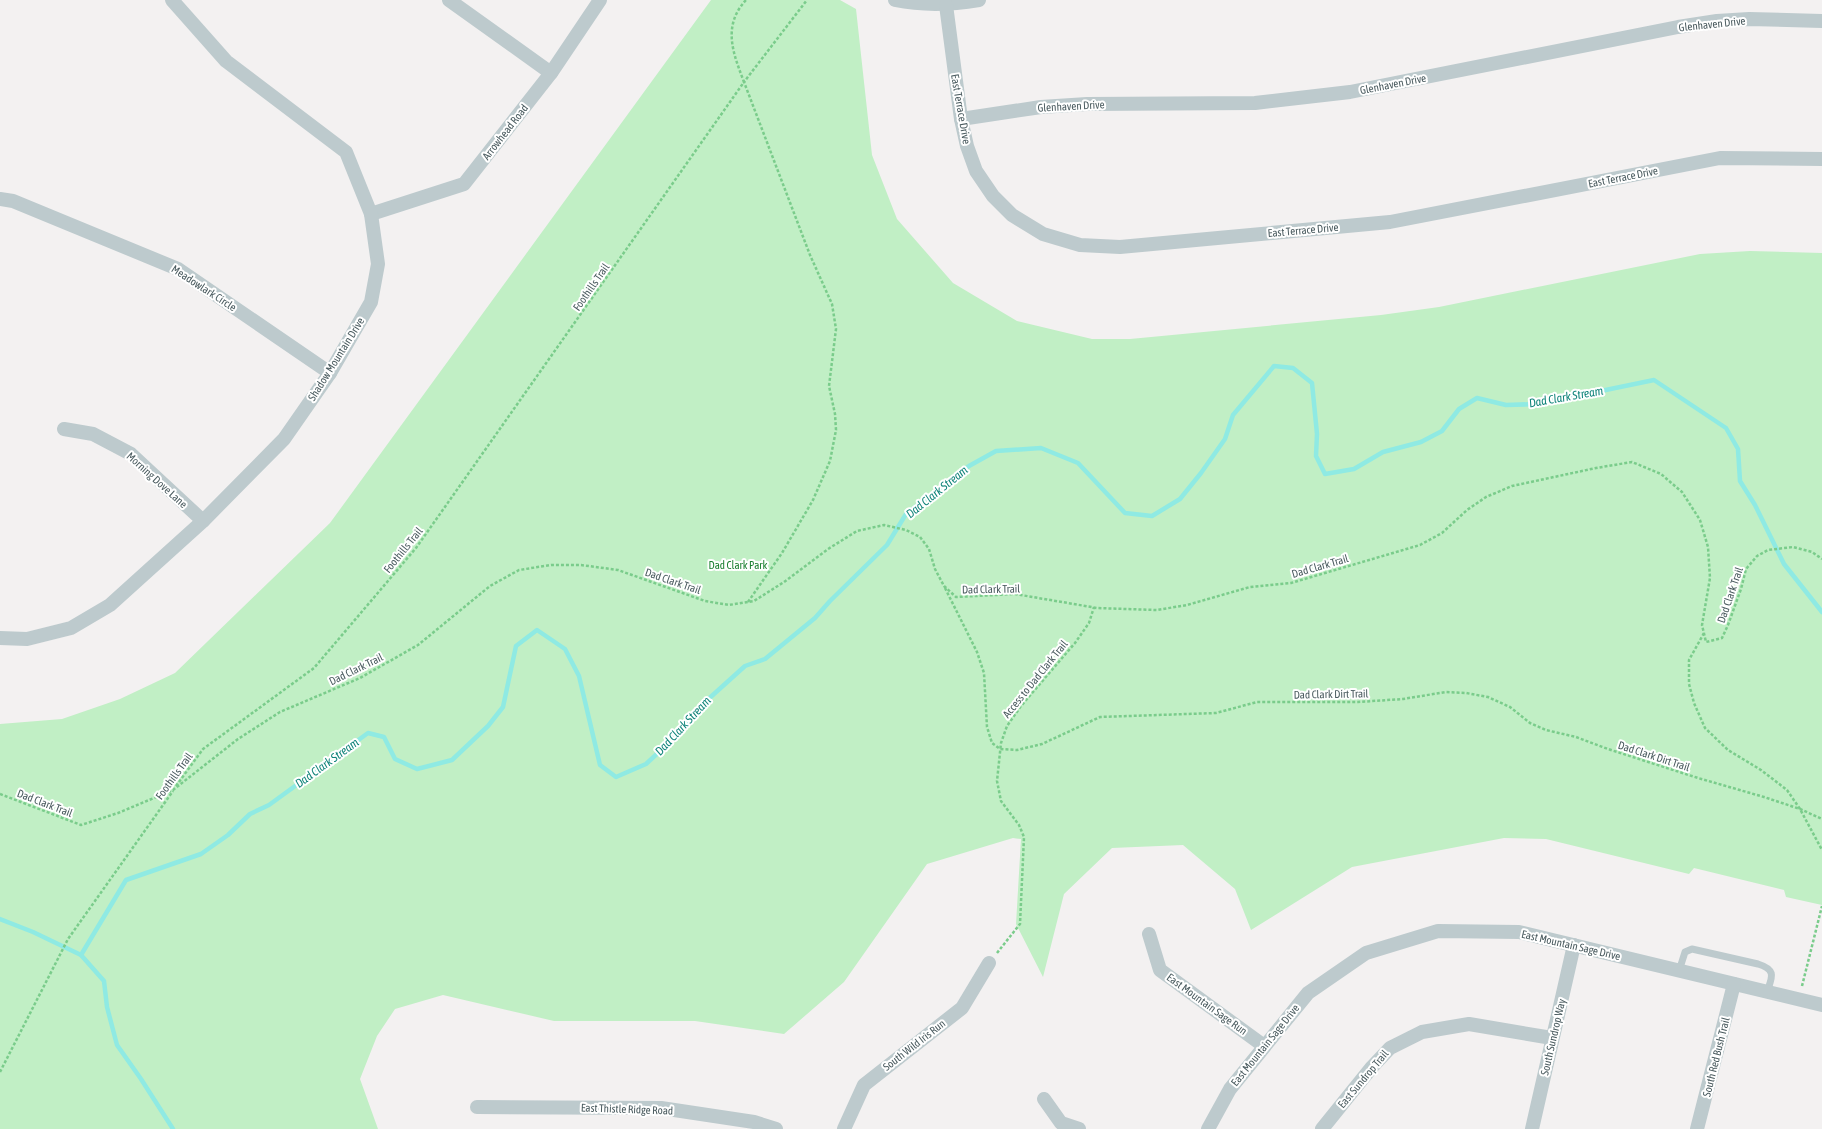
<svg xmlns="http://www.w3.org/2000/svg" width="1822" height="1129" font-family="'Asap Condensed',sans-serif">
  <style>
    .green { fill: #c1efc5 }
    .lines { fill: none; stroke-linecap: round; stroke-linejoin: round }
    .stream { stroke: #8feae3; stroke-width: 4.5 }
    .path { stroke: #7acc8b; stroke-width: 2.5; stroke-dasharray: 3 2; stroke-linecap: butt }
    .service { stroke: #bdcacd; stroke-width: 7 }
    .minor { stroke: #bdcacd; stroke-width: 14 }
    .labels { text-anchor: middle; stroke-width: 4; stroke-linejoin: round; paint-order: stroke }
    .street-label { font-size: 11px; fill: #495a5e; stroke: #fff }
    .park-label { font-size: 11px; fill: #1a7f2f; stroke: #fff }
    .water-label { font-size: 12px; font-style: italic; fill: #10847a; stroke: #fff }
  </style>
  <rect width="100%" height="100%" fill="#f3f1f1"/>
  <polygon class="green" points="711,0 840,0 856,9 872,155 897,219 953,283 1017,321 1092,339 1130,339 1381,315 1439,307 1700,254 1750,251 1822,253 1822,905 1786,897 1784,890 1694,868 1689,874 1546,839 1504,838 1352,867 1251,930 1235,889 1183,845 1112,848 1064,894 1043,977 1016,924 1021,839 1013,838 927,864 844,982 784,1034 695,1021 554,1021 443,995 395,1009 377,1036 360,1079 378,1129 0,1129 0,724 62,719 120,699 175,673 330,523"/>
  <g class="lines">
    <g class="stream">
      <polyline points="0,919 33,932 81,955 126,880 201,854 228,835 250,814 269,805 368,733 384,737 395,759 417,769 452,760 488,726 503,707 516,646 537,630 565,649 579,676 600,765 616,777 646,764 672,740 694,712 745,666 765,659 815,618 830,601 887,545 906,514 969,466 996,451 1041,448 1078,463 1125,513 1152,516 1180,499 1201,473 1225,439 1233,415 1274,366 1293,368 1312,383 1317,434 1316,456 1325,474 1354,469 1383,452 1421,442 1442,431 1459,409 1477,398 1506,405 1538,404 1654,380 1726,428 1738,449 1740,481 1755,505 1784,564 1822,612"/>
      <polyline points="81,955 104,981 107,1007 117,1045 141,1079 173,1129"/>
    </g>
    <g class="path">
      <polyline points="945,588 977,652 984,673 987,727 992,743 1000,749 1017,750 1042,744 1100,717 1216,713 1257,702 1358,702 1403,699 1446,692 1466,693 1488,697 1510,707 1530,723 1546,730 1576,737 1608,749 1698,778 1764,797 1800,809 1822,819"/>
      <polyline points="748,602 782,553 813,500 830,461 836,430 835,414 829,386 836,329 832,304 810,255 744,82 807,0"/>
      <polyline points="1704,633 1689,660 1689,684 1694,703 1705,728 1728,750 1761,770 1787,790 1800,809 1822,850"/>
      <path d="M176,786L203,749L314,668L416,548L744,82C733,53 722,26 746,0"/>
      <polyline points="0,794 81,825 118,813 173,790 238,739 280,712 360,678 418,645 490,586 519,570 551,565 581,565 618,570 705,601 729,605 754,601 784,582 828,549 857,531 884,525 906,530 920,537 929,549 935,569 944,586 956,597 1015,594 1097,608 1157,610 1187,605 1250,587 1291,583 1420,545 1442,533 1467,510 1486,497 1512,486 1596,468 1632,462 1661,474 1682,492 1700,520 1708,547 1710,578 1702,625 1706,642 1722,638 1728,625 1741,589 1746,569 1757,556 1768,550 1793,547 1812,552 1822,559"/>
      <polyline points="997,953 1020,924 1024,837 1019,825 1001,801 997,781 1001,743 1007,726 1021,706 1075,643 1089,623 1094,607"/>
      <polyline points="1802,986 1822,906"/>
      <polyline points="0,1072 68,939 173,791"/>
    </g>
    <path class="service" d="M1679,971L1685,952L1692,949L1758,964C1777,970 1772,977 1767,992"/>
    <g class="minor">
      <polyline points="449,0 551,73"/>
      <path d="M895,0C924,6 950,5 979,0"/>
      <polyline points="946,5 961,119 967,146 976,171 993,196 1012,215 1043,234 1080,245 1120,247 1390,222 1720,158 1822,159"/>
      <polyline points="961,119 1041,107 1087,104 1255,103 1350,92 1678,27 1717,21 1749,19 1822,21"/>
      <polyline points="0,199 13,201 178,269 330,373"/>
      <polyline points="371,214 464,184 551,73 600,0"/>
      <polyline points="64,429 93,434 131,454 203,521"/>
      <polyline points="0,638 27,639 71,628 110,605 203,521 284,439 330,373 371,302 378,264 371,214 346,152 226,61 172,0"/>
      <polyline points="1149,934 1160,970 1264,1046"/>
      <polyline points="1044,1099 1061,1123 1079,1129"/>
      <polyline points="477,1107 661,1108 754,1122 776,1129"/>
      <polyline points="844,1129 864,1085 962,1008 989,963"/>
      <polyline points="1208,1129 1230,1089 1308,993 1366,953 1438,931 1519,932 1822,1005"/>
      <polyline points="1322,1129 1372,1067 1390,1048 1422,1032 1469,1024 1552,1038"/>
      <polyline points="1532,1129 1574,945"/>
      <polyline points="1697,1129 1734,984"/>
    </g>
  </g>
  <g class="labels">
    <g class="street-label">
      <text transform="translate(1712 24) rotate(-6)" y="4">Glenhaven Drive</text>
      <text transform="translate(1393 84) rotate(-11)" y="4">Glenhaven Drive</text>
      <text transform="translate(1071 106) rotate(-3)" y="4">Glenhaven Drive</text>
      <text transform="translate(961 109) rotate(80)" y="4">East Terrace Drive</text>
      <text transform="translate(505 132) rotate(-52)" y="4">Arrowhead Road</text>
      <text transform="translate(1623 177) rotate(-11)" y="4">East Terrace Drive</text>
      <text transform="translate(1303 230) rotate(-5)" y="4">East Terrace Drive</text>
      <text transform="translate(591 287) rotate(-55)" y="4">Foothills Trail</text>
      <text transform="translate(204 288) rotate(33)" y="4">Meadowlark Circle</text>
      <text transform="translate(336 359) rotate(-58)" y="4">Shadow Mountain Drive</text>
      <text transform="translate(157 480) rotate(42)" y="4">Morning Dove Lane</text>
      <text transform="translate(403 550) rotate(-51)" y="4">Foothills Trail</text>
      <text transform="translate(1320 566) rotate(-16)" y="4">Dad Clark Trail</text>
      <text transform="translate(673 581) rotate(19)" y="4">Dad Clark Trail</text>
      <text transform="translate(991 589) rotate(-1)" y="4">Dad Clark Trail</text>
      <text transform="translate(1730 595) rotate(-71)" y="4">Dad Clark Trail</text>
      <text transform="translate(356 669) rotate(-26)" y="4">Dad Clark Trail</text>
      <text transform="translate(1035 679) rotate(-51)" y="4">Access to Dad Clark Trail</text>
      <text transform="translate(1331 694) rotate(-1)" y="4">Dad Clark Dirt Trail</text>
      <text transform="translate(1654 756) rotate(18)" y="4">Dad Clark Dirt Trail</text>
      <text transform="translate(174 776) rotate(-54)" y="4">Foothills Trail</text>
      <text transform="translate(45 803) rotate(21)" y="4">Dad Clark Trail</text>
      <text transform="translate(1571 945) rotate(13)" y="4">East Mountain Sage Drive</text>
      <text transform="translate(1207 1004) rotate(36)" y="4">East Mountain Sage Run</text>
      <text transform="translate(1553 1037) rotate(-77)" y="4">South Sundrop Way</text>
      <text transform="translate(914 1045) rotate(-38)" y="4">South Wild Iris Run</text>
      <text transform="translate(1265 1045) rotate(-51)" y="4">East Mountain Sage Drive</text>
      <text transform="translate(1716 1057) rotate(-76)" y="4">South Red Bush Trail</text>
      <text transform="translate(1363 1079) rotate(-50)" y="4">East Sundrop Trail</text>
      <text transform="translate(627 1109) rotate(2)" y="4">East Thistle Ridge Road</text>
    </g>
    <g class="park-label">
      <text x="738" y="569">Dad Clark Park</text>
    </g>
    <g class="water-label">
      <text transform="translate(1566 397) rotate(-10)" y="4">Dad Clark Stream</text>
      <text transform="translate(937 492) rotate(-39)" y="4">Dad Clark Stream</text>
      <text transform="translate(683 726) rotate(-47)" y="4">Dad Clark Stream</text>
      <text transform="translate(327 763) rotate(-36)" y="4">Dad Clark Stream</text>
    </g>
  </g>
</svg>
